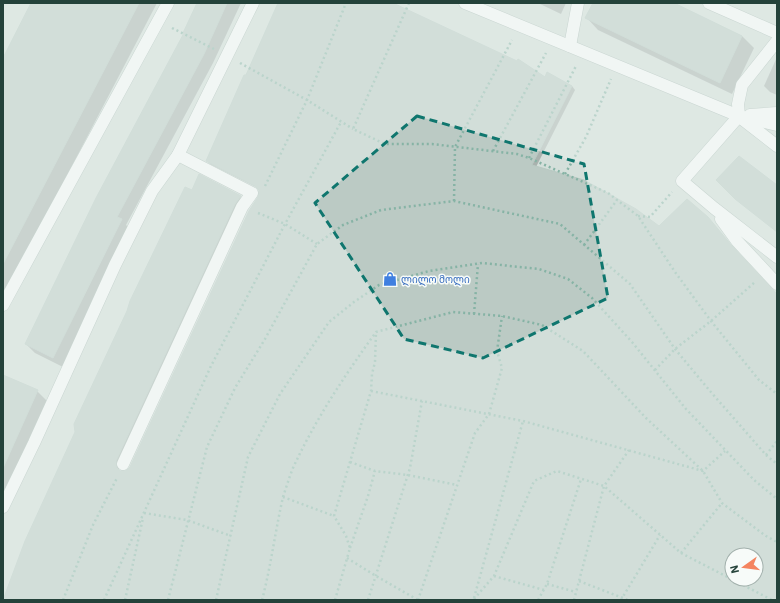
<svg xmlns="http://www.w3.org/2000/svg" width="780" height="603" font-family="'IBM Plex Sans','Noto Sans Georgian',sans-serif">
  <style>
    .built { fill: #d4dfda; fill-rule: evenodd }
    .shadow { fill: #0003; fill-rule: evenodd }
    .building { fill: #bbcac4; stroke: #b8c9c2; fill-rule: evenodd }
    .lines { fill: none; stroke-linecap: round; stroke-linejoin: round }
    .minor-casing { stroke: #a8b8b2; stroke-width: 13 }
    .path { stroke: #86b3a5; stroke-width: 2.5; stroke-dasharray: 2 3; stroke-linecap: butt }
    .minor { stroke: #fff; stroke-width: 12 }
    .marked { fill: none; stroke: #0f766e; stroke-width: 3; stroke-dasharray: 8 5; stroke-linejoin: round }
    .labels { text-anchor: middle; stroke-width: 3; stroke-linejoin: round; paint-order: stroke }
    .shop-label { font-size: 10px; fill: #366cbe; stroke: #f7fbf9; text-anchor: start }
  </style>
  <rect width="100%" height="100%" fill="#e6efeb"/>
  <path class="built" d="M3,3H777V600H3ZM732,555H756V579H732Z"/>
  <g class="shadow">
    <polygon points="33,3 157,3 3,298 3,60"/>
    <polygon points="198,3 241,3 213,63 126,225 130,229 63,367 35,353 26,344 185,34"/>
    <path d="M279,3H391L545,78L547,74L572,86L575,90L536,167L659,227L734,250L777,296V600H3L193,192L240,197L243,200L119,464V472L127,471L131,468L259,197L260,189L210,164L207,160ZM732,555H756V579H732Z"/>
    <polygon points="538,3 566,3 561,14"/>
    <polygon points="594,3 671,3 742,36 754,48 732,94 598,30 587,18"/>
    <polygon points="777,57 777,95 770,92 764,86"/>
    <polygon points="3,376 37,391 49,403 3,505"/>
  </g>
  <g class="building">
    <polygon points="31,3 139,3 3,264 3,58"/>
    <polygon points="197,3 227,3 204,54 117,217 122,219 53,358 25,344 96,198 184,33 183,33"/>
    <path d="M278,3H393L517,61L518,59L545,77L547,72L572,86L532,165L584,180L636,209L659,226L687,199L708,217L732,246L777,294V600H3L25,541L75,432L74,424L127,311L130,301L185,187L192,190L199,174L241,196L235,204L116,461L117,468L120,471L127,470L130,467L249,211L258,197L259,190L255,186L206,161L244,75H246ZM732,555H756V579H732Z"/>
    <polygon points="593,3 674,3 742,36 720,83 585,18"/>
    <polygon points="739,156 777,185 777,232 735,199 716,180"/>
    <polygon points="3,375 38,390 3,468"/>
  </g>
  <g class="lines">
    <defs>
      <g id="minor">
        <polyline points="465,3 739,116 777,125"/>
        <polyline points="709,3 777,33"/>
        <polyline points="777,41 742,85 738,104 739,116 682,181 714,208 777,257"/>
        <polyline points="570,46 578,3"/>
        <polyline points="750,115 777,113"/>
        <polyline points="741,118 777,146"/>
        <polyline points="721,219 737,241 777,284"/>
        <polyline points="3,305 168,3"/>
        <polyline points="123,464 242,207 252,193 178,155"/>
        <polyline points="3,507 34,443 115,265 152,191 178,155 253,3"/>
      </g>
    </defs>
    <use href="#minor" class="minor-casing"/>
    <g class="path">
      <polyline points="409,3 353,129 385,144 432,144 517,154 529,158 608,193 638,216 675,272 711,321 759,380 777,394"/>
      <polyline points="172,28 214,49"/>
      <polyline points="240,63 307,100 353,129"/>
      <polyline points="493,151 546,53"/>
      <polyline points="529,158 576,66"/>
      <polyline points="565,174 586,137 611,79"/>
      <polyline points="265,186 307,100 346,3"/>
      <polyline points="454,201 455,147 512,40"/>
      <polyline points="258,213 285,224 317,244"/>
      <polyline points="638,216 650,217 672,192"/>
      <polyline points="584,245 617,200"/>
      <polyline points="474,314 478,264"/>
      <polyline points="655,370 675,349 711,321 755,282"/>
      <polyline points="371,391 523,421 703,471 725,451"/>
      <polyline points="766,455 777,441"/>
      <polyline points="350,462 375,471 408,475 457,485"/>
      <path d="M283,497C286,488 289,478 293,468C315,420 345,375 376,332L453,312L502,316L542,325L583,351L646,418L703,471L722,503L766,536L777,542"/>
      <polyline points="144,513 187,520 231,536"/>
      <polyline points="350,548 368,496 375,471"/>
      <polyline points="681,553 722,503"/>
      <polyline points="347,558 376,576 418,600"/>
      <polyline points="494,576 544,590"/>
      <polyline points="579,581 628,600"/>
      <polyline points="547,584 576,592"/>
      <polyline points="474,598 523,421"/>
      <polyline points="474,599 494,576 534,481 557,471 604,486 681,553 772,600"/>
      <polyline points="63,600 93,525 117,478"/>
      <polyline points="104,600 211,366 285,224 341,122"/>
      <polyline points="125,600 143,518"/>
      <polyline points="168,600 207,447 235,388 265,339 317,244 343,225 381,210 454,201 560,224 630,284 675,349 710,391 766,455 777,464"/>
      <polyline points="216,600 248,457 280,394 329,322 354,302 379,285 429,271 482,263 539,269 568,279 592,298 632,342 686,409 754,480 777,499"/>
      <path d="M262,600C271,566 275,532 283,497L334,516"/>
      <polyline points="335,600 350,548 346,536 334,516 371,391 372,374 375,362 376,332"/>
      <polyline points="368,600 410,468 422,401"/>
      <polyline points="418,600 475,433 489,414 502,368 497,351 502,316"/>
      <polyline points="538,600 547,584 581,479"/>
      <polyline points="574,600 604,486 629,450"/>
      <polyline points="621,600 660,535"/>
    </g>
    <use href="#minor" class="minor"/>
  </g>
  <path d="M0 0H780V603H0ZM417,116L584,164L608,298L483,358L404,339L315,203Z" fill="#e6efeb" fill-opacity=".55" fill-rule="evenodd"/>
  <path class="marked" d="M417,116L584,164L608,298L483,358L404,339L315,203Z"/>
  <defs>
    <symbol id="shop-bare" viewBox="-9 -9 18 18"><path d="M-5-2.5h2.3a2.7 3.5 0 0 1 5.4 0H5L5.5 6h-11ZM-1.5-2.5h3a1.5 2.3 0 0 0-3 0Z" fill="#3f7fe0" stroke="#f7fbf9" stroke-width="2.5" paint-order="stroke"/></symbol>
  </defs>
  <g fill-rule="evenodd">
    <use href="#shop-bare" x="380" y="269" width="20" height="20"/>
  </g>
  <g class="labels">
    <g class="shop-label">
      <text x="401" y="283">ლილო მოლი</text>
    </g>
  </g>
  <rect width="780" height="603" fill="none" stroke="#24423a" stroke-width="8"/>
  <g transform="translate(744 567) rotate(256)"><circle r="19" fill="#f7fbf9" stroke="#a3b1ad"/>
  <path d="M0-3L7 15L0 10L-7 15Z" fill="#f4845f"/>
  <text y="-6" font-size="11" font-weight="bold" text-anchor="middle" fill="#24423a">N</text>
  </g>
</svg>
